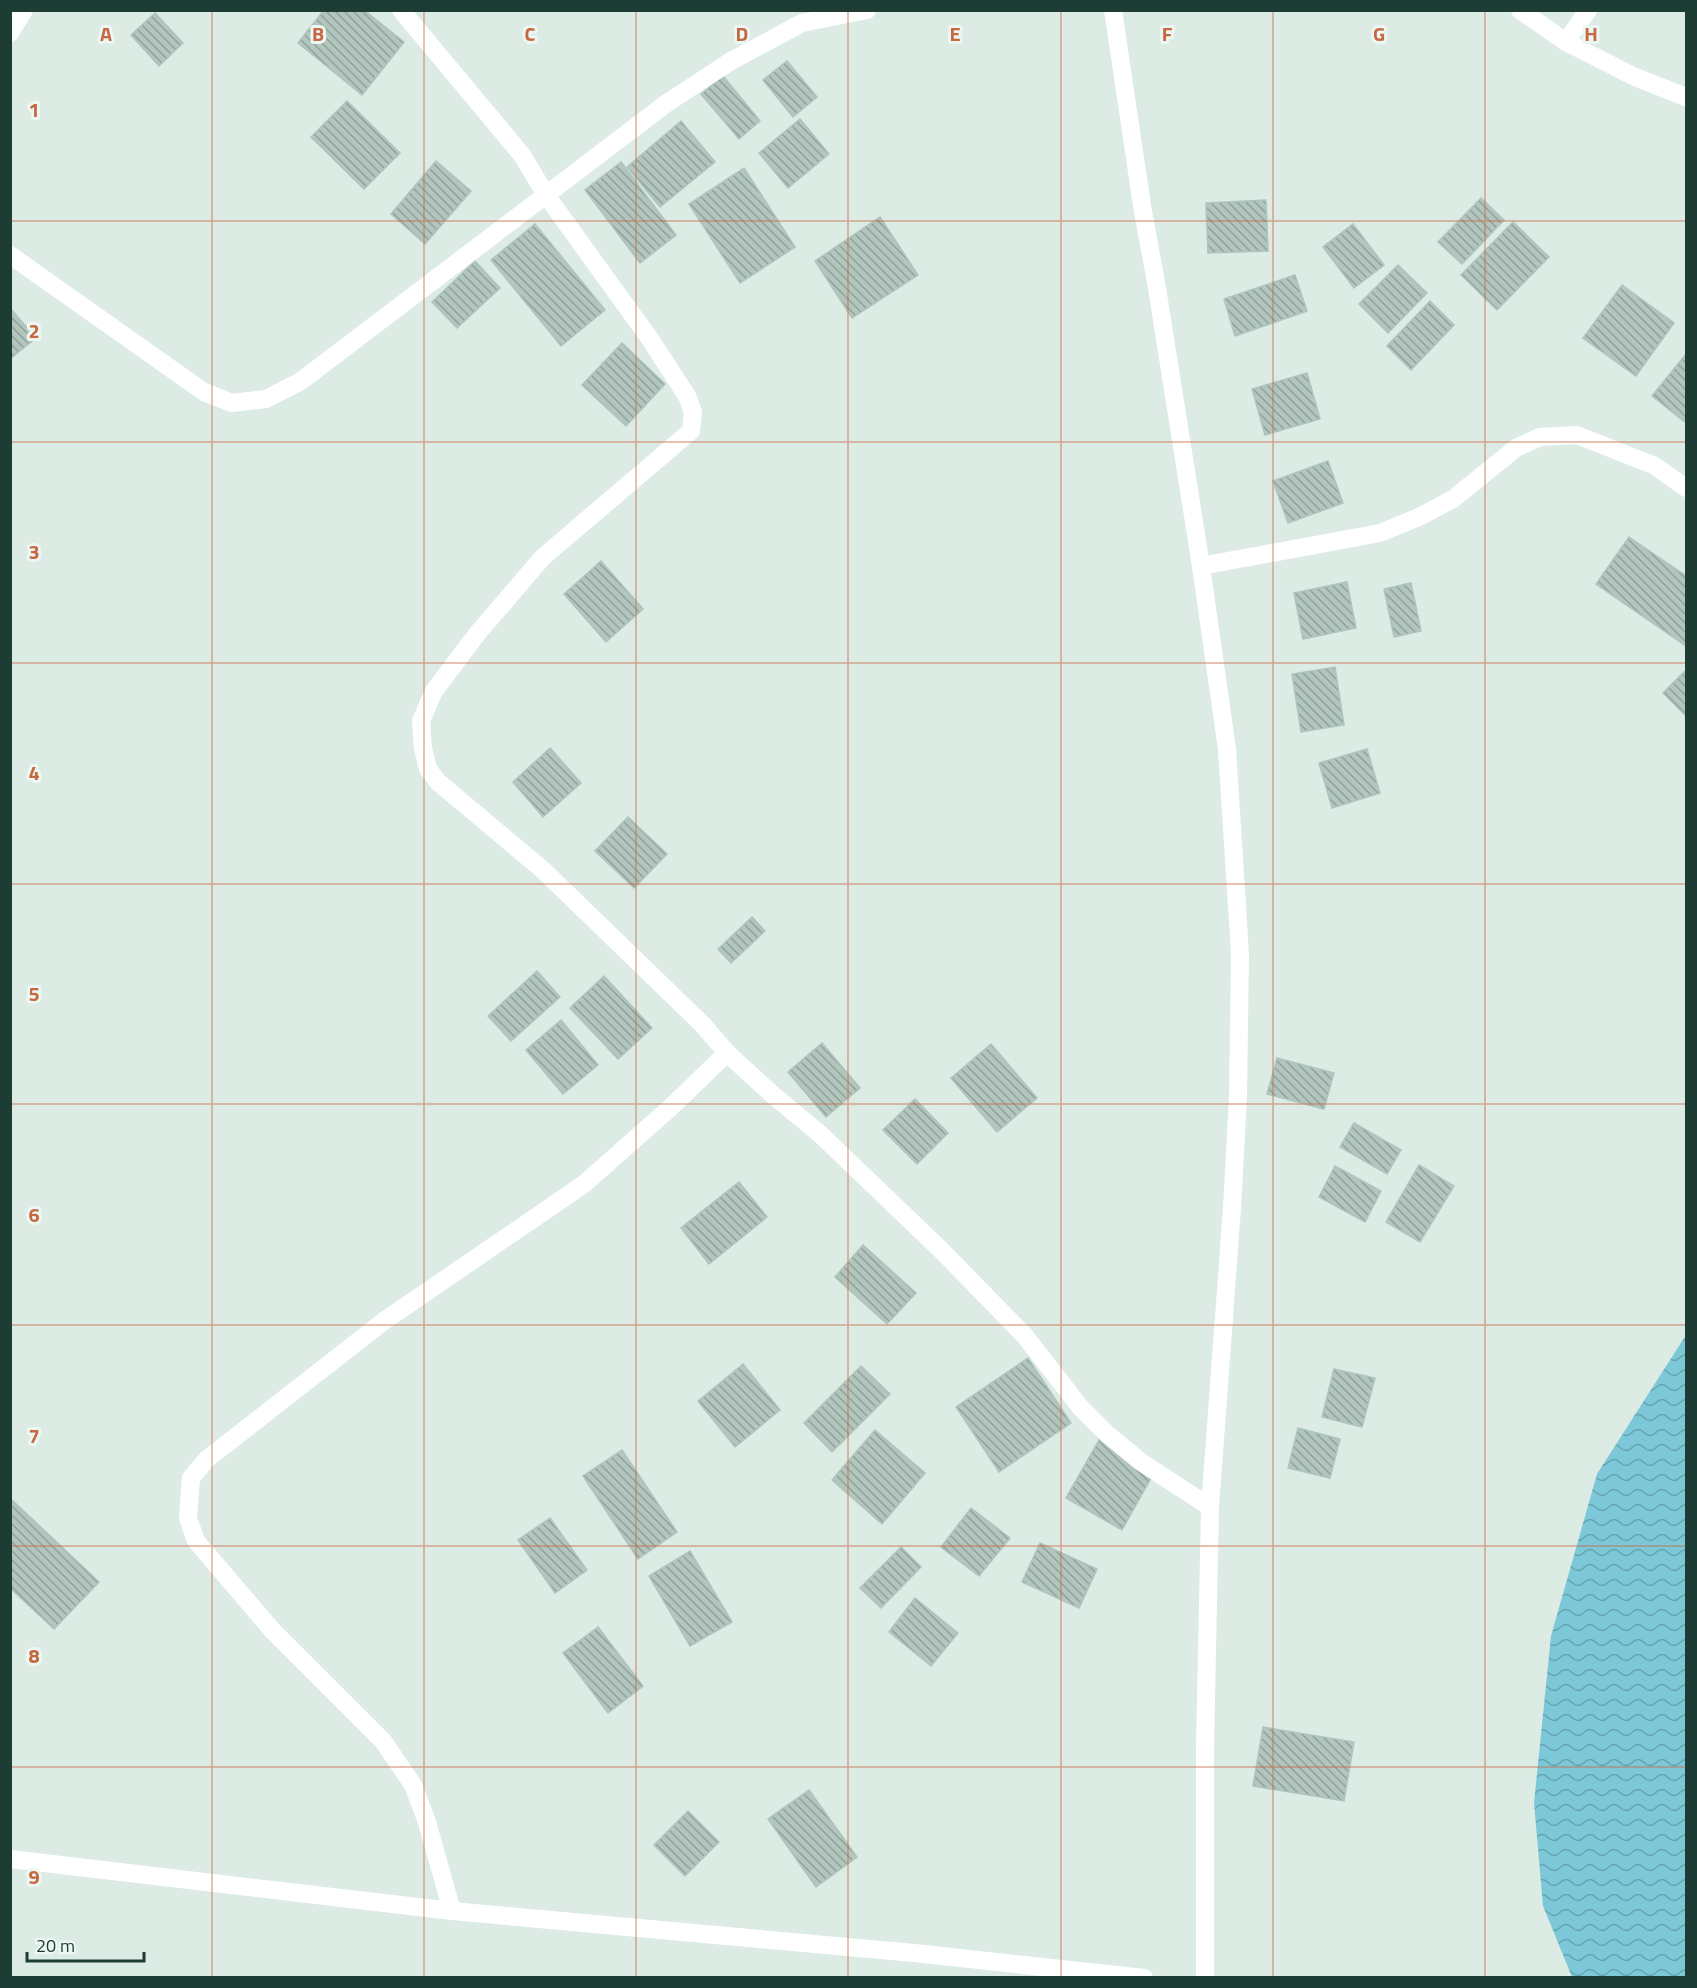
<svg xmlns="http://www.w3.org/2000/svg" width="1697" height="1988" font-family="'Titillium Web',sans-serif">
  <style>
    .water { fill: url(#water-waves) }
    .building { fill: url(#building-back-hatch); stroke: #aec5bc; stroke-width: 1.5 }
    .lines { fill: none; stroke-linecap: round; stroke-linejoin: round }
    .minor { stroke: #fff; stroke-width: 18 }
    .tertiary { stroke: #fff; stroke-width: 18 }
    .grid { fill: none; stroke: #c66842; stroke-width: 1.5; stroke-opacity: 0.55 }
    .grid-label { font-size: 20px; text-anchor: middle; font-weight: bold; fill: #c66842; stroke: #edf7f2; stroke-width: 6; stroke-linejoin: round; paint-order: stroke }
  </style>
  <defs>
    <pattern id="water-waves" width="16" height="10" patternUnits="userSpaceOnUse" patternTransform="scale(1.5)"><rect width="16" height="10" fill="#7dc8d8"/><path d="M0 5q4-4 8 0t8 0" fill="none" stroke="#66a4b0"/></pattern>
    <pattern id="building-back-hatch" width="6" height="6" patternUnits="userSpaceOnUse" patternTransform="scale(1.5)"><rect width="6" height="6" fill="#b2c6be"/><path d="M-1 5l2 2M0 0l6 6M5-1l2 2" fill="none" stroke="#90a29b"/></pattern>
  </defs>
  <rect width="100%" height="100%" fill="#ddebe5"/>
  <polygon class="water" points="1686,1335 1686,1977 1572,1977 1543,1906 1534,1803 1551,1636 1597,1474"/>
  <g class="building">
    <polygon points="324,10 364,10 404,42 362,95 298,43"/>
    <polygon points="155,13 183,43 159,66 131,35"/>
    <polygon points="787,61 817,97 793,117 763,80"/>
    <polygon points="723,76 760,121 739,139 701,94"/>
    <polygon points="347,101 400,153 364,189 311,137"/>
    <polygon points="800,119 829,154 788,188 759,153"/>
    <polygon points="681,121 715,162 660,207 627,167"/>
    <polygon points="436,161 471,191 425,244 391,214"/>
    <polygon points="621,162 676,235 640,263 585,190"/>
    <polygon points="744,168 795,247 740,283 689,204"/>
    <polygon points="1481,198 1504,220 1462,264 1438,242"/>
    <polygon points="1266,200 1268,251 1208,253 1206,203"/>
    <polygon points="880,217 918,275 852,318 815,261"/>
    <polygon points="1513,222 1549,257 1497,310 1461,275"/>
    <polygon points="535,224 605,310 561,346 491,260"/>
    <polygon points="1353,224 1384,265 1354,288 1323,247"/>
    <polygon points="475,261 500,288 457,328 432,302"/>
    <polygon points="1398,265 1427,293 1388,333 1359,304"/>
    <polygon points="1295,275 1307,311 1235,336 1224,299"/>
    <polygon points="1622,285 1674,323 1636,376 1583,338"/>
    <polygon points="1430,301 1454,325 1411,370 1387,346"/>
    <polygon points="10,308 36,338 10,359"/>
    <polygon points="622,343 665,384 626,426 582,385"/>
    <polygon points="1686,354 1686,423 1652,396"/>
    <polygon points="1307,373 1320,419 1265,435 1252,389"/>
    <polygon points="1328,461 1343,503 1288,523 1273,481"/>
    <polygon points="1629,537 1686,576 1686,646 1596,584"/>
    <polygon points="601,561 643,609 606,642 564,594"/>
    <polygon points="1347,582 1356,628 1303,639 1294,593"/>
    <polygon points="1411,583 1421,631 1394,637 1384,589"/>
    <polygon points="1335,667 1344,725 1301,732 1292,674"/>
    <polygon points="1686,670 1686,716 1663,693"/>
    <polygon points="550,748 581,783 543,817 513,782"/>
    <polygon points="1367,749 1380,793 1332,808 1319,763"/>
    <polygon points="628,817 667,854 634,888 595,851"/>
    <polygon points="752,917 765,931 731,963 718,949"/>
    <polygon points="537,971 560,997 511,1041 488,1016"/>
    <polygon points="604,976 652,1028 618,1059 570,1008"/>
    <polygon points="561,1020 598,1065 563,1094 526,1050"/>
    <polygon points="822,1043 860,1088 826,1117 788,1072"/>
    <polygon points="991,1044 1037,1098 997,1132 951,1078"/>
    <polygon points="1277,1058 1334,1073 1324,1109 1267,1094"/>
    <polygon points="915,1099 948,1133 917,1164 883,1130"/>
    <polygon points="1354,1123 1401,1150 1387,1174 1340,1147"/>
    <polygon points="1419,1165 1454,1186 1420,1242 1386,1222"/>
    <polygon points="1335,1166 1381,1191 1365,1222 1319,1197"/>
    <polygon points="739,1182 767,1217 709,1264 681,1228"/>
    <polygon points="863,1245 916,1293 887,1324 835,1277"/>
    <polygon points="1028,1358 1071,1423 999,1472 956,1407"/>
    <polygon points="743,1364 780,1410 735,1447 698,1401"/>
    <polygon points="861,1366 890,1394 832,1452 804,1423"/>
    <polygon points="1334,1369 1375,1378 1362,1427 1322,1417"/>
    <polygon points="1298,1428 1340,1439 1330,1478 1288,1468"/>
    <polygon points="875,1430 925,1473 882,1524 832,1480"/>
    <polygon points="1099,1440 1155,1471 1122,1530 1066,1498"/>
    <polygon points="622,1450 677,1532 638,1559 583,1476"/>
    <polygon points="12,1500 99,1582 54,1629 10,1588"/>
    <polygon points="971,1508 1010,1538 979,1576 941,1547"/>
    <polygon points="550,1518 587,1570 555,1593 518,1540"/>
    <polygon points="1040,1543 1097,1569 1079,1608 1022,1582"/>
    <polygon points="901,1547 921,1567 881,1608 860,1588"/>
    <polygon points="690,1551 732,1622 690,1646 649,1576"/>
    <polygon points="915,1598 958,1633 931,1666 889,1632"/>
    <polygon points="598,1627 643,1686 608,1713 563,1653"/>
    <polygon points="1263,1727 1354,1742 1344,1801 1253,1786"/>
    <polygon points="809,1790 857,1857 816,1887 768,1819"/>
    <polygon points="688,1811 719,1842 685,1876 654,1845"/>
  </g>
  <g class="lines">
    <g class="minor">
      <polyline points="401,10 522,155 546,195 650,339 687,396 693,412 691,431 543,557 477,634 434,691 421,721 423,748 428,769 438,782 543,870 702,1024 727,1053"/>
      <polyline points="10,33 24,10"/>
      <polyline points="1566,42 1588,10"/>
      <polyline points="10,255 204,392 232,403 266,399 301,381 667,103 731,61 802,23 867,10"/>
      <polyline points="1201,566 1380,533 1419,517 1453,499 1516,448 1540,437 1577,435 1655,466 1686,488"/>
      <polyline points="10,1859 452,1911 914,1953 1144,1978"/>
      <polyline points="452,1911 427,1822 413,1785 383,1741 272,1630 196,1541 188,1518 191,1478 207,1459 384,1321 584,1184 670,1108 727,1053 773,1095 820,1134 942,1251 1024,1335 1081,1408 1107,1434 1141,1462 1210,1507"/>
    </g>
    <g class="tertiary">
      <polyline points="1113,10 1143,212 1156,282 1201,566 1227,749 1240,954 1238,1097 1232,1208 1210,1507 1205,1747 1205,1978"/>
      <polyline points="1520,10 1566,42 1635,77 1686,97"/>
    </g>
  </g>
  <path class="grid" d="M212,10V1978M424,10V1978M636,10V1978M848,10V1978M1061,10V1978M1273,10V1978M1485,10V1978M10,221H1686M10,442H1686M10,663H1686M10,884H1686M10,1104H1686M10,1325H1686M10,1546H1686M10,1767H1686"/>
  <g class="grid-label">
    <text x="106" y="41">A</text>
    <text x="318" y="41">B</text>
    <text x="530" y="41">C</text>
    <text x="742" y="41">D</text>
    <text x="955" y="41">E</text>
    <text x="1167" y="41">F</text>
    <text x="1379" y="41">G</text>
    <text x="1591" y="41">H</text>
    <text x="34" y="117">1</text>
    <text x="34" y="338">2</text>
    <text x="34" y="559">3</text>
    <text x="34" y="780">4</text>
    <text x="34" y="1001">5</text>
    <text x="34" y="1222">6</text>
    <text x="34" y="1443">7</text>
    <text x="34" y="1663">8</text>
    <text x="34" y="1884">9</text>
  </g>
  <rect width="1697" height="1988" fill="none" stroke="#1d3c34" stroke-width="24"/>
  <path d="M27 1952v9h117v-9" fill="none" stroke="#1d3c34" stroke-width="3"/>
  <text x="36" y="1952" font-size="18" fill="#1d3c34" stroke="#edf7f2" stroke-width="4.5" paint-order="stroke">20 m</text>
</svg>
